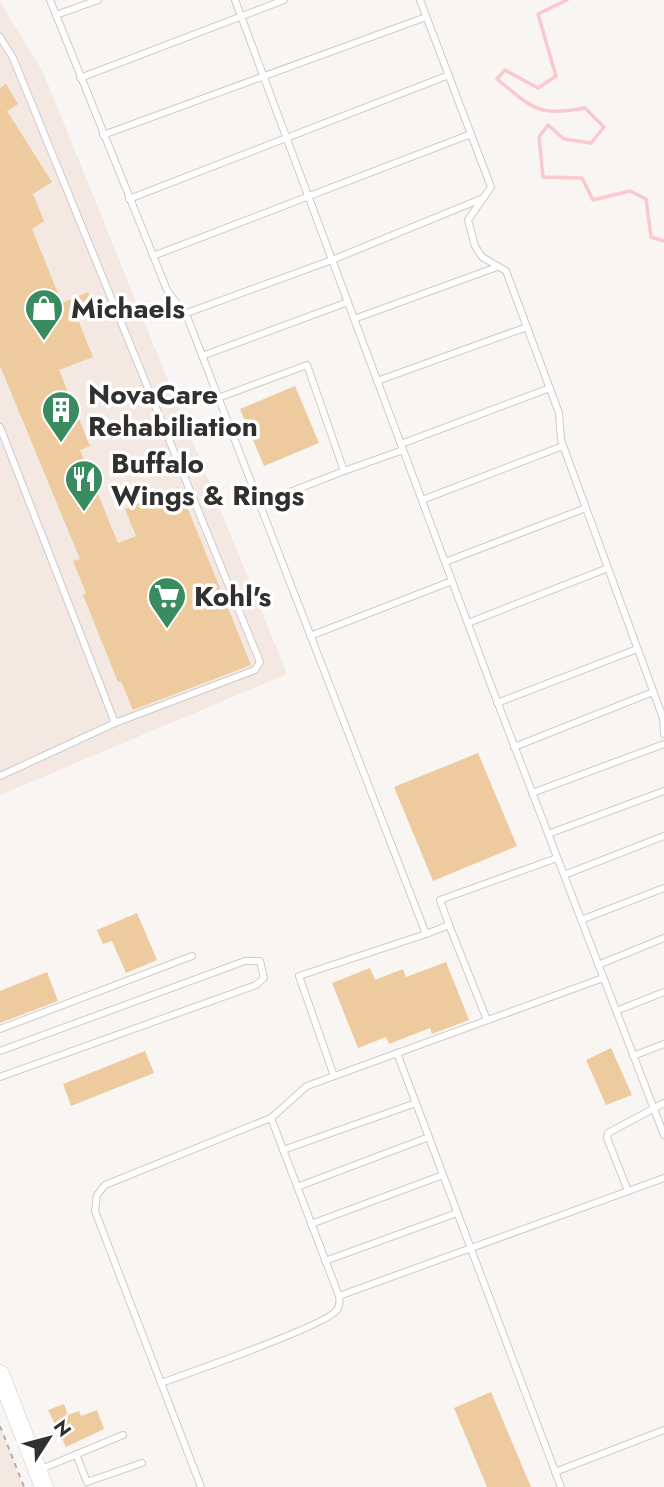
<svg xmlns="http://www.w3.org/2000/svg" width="664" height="1487" font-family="Jost,sans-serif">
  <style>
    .built { fill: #f3e8e2 }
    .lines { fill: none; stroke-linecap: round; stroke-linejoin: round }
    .stream { stroke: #fac9cd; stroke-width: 3.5 }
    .building { fill: #edcb9e }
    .lane-casing { stroke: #cfcbc9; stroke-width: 8 }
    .secondary-casing { stroke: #cfcbc9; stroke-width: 19 }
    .path { stroke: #b1aead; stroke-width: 2; stroke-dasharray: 5 5; stroke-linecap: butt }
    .lane { stroke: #fff; stroke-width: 6 }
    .secondary { stroke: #fff; stroke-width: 18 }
    .labels { text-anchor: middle; stroke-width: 7; stroke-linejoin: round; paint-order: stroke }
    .poi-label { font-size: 28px; font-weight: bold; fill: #31302f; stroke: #fff; text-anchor: start }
  </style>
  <rect width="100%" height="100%" fill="#f9f5f3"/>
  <g class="built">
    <polygon points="0,2 43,72 287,674 0,795"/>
    <polygon points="0,1426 22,1483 24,1487 0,1487"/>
  </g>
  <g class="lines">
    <path class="stream" d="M567,0L538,14L556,76L538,88L505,70L497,79C533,108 537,117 585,108L604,127L591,143L564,139L548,125L539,137L543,177L582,178L593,200L630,191L646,199L651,237L664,241"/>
  </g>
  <g class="building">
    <polygon points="6,84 18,104 7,111 52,182 33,194 44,221 32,229 62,303 88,292 91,298 73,307 93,357 59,370 90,446 80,450 118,543 136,536 125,509 179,487 251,665 133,710 121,681 118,682 83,595 86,593 73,561 80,559 0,366 0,88"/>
    <polygon points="295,386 319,443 264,466 240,409"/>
    <polygon points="478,753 517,846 433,881 394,787"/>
    <polygon points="137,913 157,960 126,973 112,941 103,944 97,930"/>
    <polygon points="446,962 469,1020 432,1034 430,1028 389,1044 386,1037 358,1048 332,983 370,968 375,980 403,969 406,977"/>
    <polygon points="47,972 58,1001 0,1023 0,991"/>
    <polygon points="611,1048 632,1095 606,1105 586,1060"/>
    <polygon points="145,1051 154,1073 71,1106 63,1084"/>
    <polygon points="491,1392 531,1487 487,1487 454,1408"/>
    <polygon points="64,1404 68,1415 79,1411 81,1416 97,1410 104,1429 66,1447 48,1410"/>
  </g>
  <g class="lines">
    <defs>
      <g id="lane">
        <polyline points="50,0 167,290 188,319 426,934 449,925 487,1020"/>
        <polyline points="235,0 492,688 664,1135"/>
        <polyline points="420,0 491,187 468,220 475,246 482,257 506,271 559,413 561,440 663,718 664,734"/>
        <polyline points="56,15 98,0"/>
        <polyline points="0,37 13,58 260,662 255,670 115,723"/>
        <polyline points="80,78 284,0"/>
        <polyline points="103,135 426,17"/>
        <polyline points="129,199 449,75"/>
        <polyline points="153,256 471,134"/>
        <polyline points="184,314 332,260 481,199"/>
        <polyline points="354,319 497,267"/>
        <polyline points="202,356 348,302"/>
        <polyline points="377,381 527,327"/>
        <polyline points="218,398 307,365 344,471 259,504"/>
        <polyline points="0,427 115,723 0,776"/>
        <polyline points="401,444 550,388"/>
        <polyline points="344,471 403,450"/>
        <polyline points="422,500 563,446"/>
        <polyline points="445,562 586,508"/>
        <polyline points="468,623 608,568"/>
        <polyline points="310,636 452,581"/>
        <polyline points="497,703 637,649"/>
        <polyline points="514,747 653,692"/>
        <polyline points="532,793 664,744"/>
        <polyline points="548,834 664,791"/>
        <polyline points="564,875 664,836"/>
        <polyline points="581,920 664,888"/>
        <polyline points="449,925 440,900 557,858"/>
        <polyline points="598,965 664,938"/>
        <polyline points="616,1011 664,992"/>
        <polyline points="0,1029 192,956"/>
        <polyline points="0,1051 245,961 260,961 264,978 256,985 0,1077"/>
        <polyline points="397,1053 561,1487"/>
        <polyline points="633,1056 664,1044"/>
        <polyline points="334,1076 299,976 426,934"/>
        <polyline points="271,1118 339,1296 664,1178"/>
        <polyline points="283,1150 416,1103"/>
        <polyline points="297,1187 429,1137"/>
        <polyline points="628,1191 607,1138 608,1133 664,1103"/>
        <polyline points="311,1224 443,1175"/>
        <polyline points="325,1261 457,1213"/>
        <path d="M161,1383C189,1373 324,1326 336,1311C340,1307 340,1302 339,1296"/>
        <polyline points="76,1454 87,1482 142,1463"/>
        <polyline points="39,1470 123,1435"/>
        <polyline points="555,1472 664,1430"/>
        <polyline points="201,1487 95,1211 97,1195 105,1185 271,1118 307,1086 603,978"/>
      </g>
      <polyline id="secondary" points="0,1374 44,1487"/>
    </defs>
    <use href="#lane" class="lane-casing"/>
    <use href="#secondary" class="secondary-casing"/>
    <polyline class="path" points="0,1426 24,1487"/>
    <use href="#lane" class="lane"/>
    <use href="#secondary" class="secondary"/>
  </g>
  <defs>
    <symbol id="shop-pin" viewBox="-11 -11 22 30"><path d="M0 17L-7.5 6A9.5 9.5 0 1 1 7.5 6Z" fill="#398c5f" stroke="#fff"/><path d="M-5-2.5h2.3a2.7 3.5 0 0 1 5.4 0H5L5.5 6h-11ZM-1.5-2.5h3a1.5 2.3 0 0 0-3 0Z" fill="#fff"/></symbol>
    <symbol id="building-pin" viewBox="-11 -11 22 30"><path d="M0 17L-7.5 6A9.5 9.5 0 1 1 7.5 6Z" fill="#398c5f" stroke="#fff"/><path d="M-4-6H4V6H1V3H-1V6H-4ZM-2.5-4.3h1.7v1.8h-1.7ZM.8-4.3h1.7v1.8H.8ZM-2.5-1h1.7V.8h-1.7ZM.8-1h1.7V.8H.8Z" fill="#fff"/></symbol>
    <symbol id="restaurant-pin" viewBox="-11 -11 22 30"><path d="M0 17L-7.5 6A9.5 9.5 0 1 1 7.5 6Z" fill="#398c5f" stroke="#fff"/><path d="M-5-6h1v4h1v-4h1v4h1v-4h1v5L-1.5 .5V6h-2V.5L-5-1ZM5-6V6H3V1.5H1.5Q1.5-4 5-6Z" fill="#fff"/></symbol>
    <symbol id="supermarket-pin" viewBox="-11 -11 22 30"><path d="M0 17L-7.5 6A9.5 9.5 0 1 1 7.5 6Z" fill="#398c5f" stroke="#fff"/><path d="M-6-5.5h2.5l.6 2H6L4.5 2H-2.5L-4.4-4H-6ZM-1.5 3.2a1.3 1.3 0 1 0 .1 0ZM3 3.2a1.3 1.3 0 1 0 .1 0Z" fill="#fff"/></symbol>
  </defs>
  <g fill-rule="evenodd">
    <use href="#shop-pin" x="22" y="286" width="44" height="60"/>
    <use href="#building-pin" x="39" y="388" width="44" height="60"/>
    <use href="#restaurant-pin" x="62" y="457" width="44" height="60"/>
    <use href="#supermarket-pin" x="145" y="574" width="44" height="60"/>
  </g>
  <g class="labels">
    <g class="poi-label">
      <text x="71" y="318">Michaels</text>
      <text x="88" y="404">NovaCare<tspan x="88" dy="32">Rehabiliation</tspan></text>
      <text x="111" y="473">Buffalo<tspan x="111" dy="32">Wings &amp; Rings</tspan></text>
      <text x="194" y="606">Kohl's</text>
    </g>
  </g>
  <g transform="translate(49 1438) rotate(54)" stroke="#ffffff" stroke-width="5" paint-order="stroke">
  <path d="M0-5L12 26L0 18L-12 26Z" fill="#31302f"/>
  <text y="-10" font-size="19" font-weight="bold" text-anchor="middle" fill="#31302f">N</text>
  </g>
</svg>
